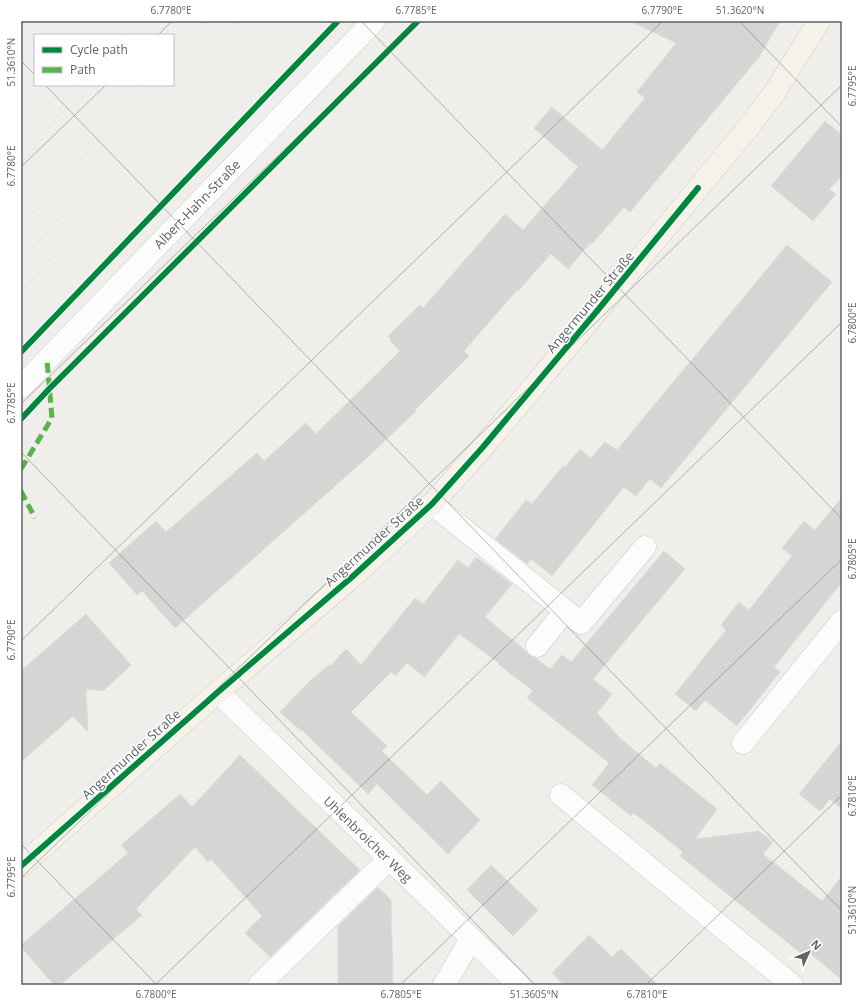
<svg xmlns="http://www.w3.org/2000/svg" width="863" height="1006" font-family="'Open Sans',sans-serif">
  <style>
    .building { fill: #d6d5d3; stroke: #deddd9 }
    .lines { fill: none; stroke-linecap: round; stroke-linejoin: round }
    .minor-casing { stroke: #cbcccc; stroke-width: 23 }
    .major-casing { stroke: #d7ceb8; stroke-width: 23 }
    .minor { stroke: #fdfcfc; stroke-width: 22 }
    .major { stroke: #f4f2e9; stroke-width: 22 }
    .rail { stroke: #e4e4e4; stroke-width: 3; stroke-dasharray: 1 5; stroke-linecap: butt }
    .quiet { stroke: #58b549; stroke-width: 5; stroke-dasharray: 10 5; stroke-linecap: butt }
    .cycleway-casing { stroke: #fff; stroke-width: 8 }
    .cycleway { stroke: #00873e; stroke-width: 6 }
    .ticks { fill: none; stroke: #5f6368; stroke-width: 1; stroke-opacity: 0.45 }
    .labels { text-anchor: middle; stroke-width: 3; stroke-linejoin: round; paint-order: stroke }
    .street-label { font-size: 13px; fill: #5f6368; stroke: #fff }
    .neatline { fill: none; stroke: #5f6368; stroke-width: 1.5 }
    .ticks-label { font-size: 10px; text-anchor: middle; fill: #5f6368 }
  </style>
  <rect width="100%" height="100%" fill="#efeeea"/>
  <g class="building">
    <polygon points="630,21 780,21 759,57 630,212 624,207 592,244 590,243 568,269 551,254 518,291 517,290 464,351 469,356 415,410 416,411 370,455 175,628 142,591 137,595 109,563 156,521 166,532 257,453 264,461 306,423 316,434 400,351 390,341 391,339 388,336 420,305 423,308 505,214 523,230 578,167 534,128 552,107 602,150 645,98 637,92 676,43"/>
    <polygon points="825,121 842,135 842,176 829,189 836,194 813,221 771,186"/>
    <polygon points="787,245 832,282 661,488 650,479 636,496 624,487 552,576 531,559 527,564 495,539 526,500 532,504 563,466 565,467 580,449 591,458 605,442 617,450"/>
    <polygon points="842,497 842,582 774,667 780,672 737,726 705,700 696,711 675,694 726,630 721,625 739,602 749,610 792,556 782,548 804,521 815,530"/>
    <polygon points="664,551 685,569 593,679 612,694 597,713 621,739 656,768 660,763 717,809 695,839 759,831 773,842 763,854 822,901 842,876 842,980 811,954 808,959 680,856 683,852 634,813 631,816 592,785 609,763 527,698 533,691 498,664 499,663 459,634 424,677 407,663 395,676 391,672 351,712 387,746 382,751 427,795 441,781 480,820 448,854 377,784 368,794 302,730 301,731 280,712 310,681 329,665 330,666 346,649 361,665 415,598 423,604 458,560 468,568 476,557 512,584 485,617 525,650 529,655 536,658 550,669 562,655 571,662"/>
    <polygon points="86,614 131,665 103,691 86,689 88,732 73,716 21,762 21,671"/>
    <polygon points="842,741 842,809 830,799 820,811 799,794"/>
    <polygon points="240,755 360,870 270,957 245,933 262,916 211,859 208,862 195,847 136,909 142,915 60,985 54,985 21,947 21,945 128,853 121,845 180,794 192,807"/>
    <polygon points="491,865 538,910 513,936 467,890"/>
    <polygon points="378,887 391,900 393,985 338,985 338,926"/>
    <polygon points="589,935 612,957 621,949 658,985 564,985 552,973"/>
  </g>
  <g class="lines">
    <defs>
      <g id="minor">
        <polyline points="21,387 374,21"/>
        <polyline points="432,504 581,623 645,547"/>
        <polyline points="537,646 565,611"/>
        <polyline points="218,692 519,985"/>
        <polyline points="743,743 842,621"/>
        <polyline points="561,795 792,985"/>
        <polyline points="259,985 389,859"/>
        <polyline points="444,985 471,939"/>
      </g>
      <polyline id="major" points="21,866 218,692 352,577 432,504 483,447 597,311 747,129 775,92 819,21"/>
    </defs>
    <use href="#minor" class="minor-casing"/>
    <use href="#major" class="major-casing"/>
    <use href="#minor" class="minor"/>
    <use href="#major" class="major"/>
    <g class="rail">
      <polyline points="124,35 135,21"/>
      <polyline points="173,55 203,21"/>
      <polyline points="21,164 84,85"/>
      <polyline points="21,226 146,85"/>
      <polyline points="21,261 233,21"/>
      <polyline points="21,292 260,21"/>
    </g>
    <g class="quiet">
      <polyline points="21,469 52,418 47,360"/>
      <polyline points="21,491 35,518"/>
    </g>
    <defs>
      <g id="cycleway">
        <polyline points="21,352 338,21"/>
        <polyline points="21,419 49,389 418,21"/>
        <polyline points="21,866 218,692 352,577 432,504 483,447 597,311 698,188"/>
      </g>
    </defs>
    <use href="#cycleway" class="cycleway-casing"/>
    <use href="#cycleway" class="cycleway"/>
  </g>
  <path class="ticks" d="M361,21L842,519M739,21L842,127M158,35L172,21M21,61L35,75M45,85L842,911M21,167L106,85M21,404L417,21M21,452L535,985M21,641L663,21M21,844L157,985M21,878L842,85M155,985L842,322M400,985L842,559M646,985L842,795"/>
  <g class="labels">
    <g class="street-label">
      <text transform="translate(197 204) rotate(-46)" y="5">Albert-Hahn-Straße</text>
      <text transform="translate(590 302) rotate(-50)" y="5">Angermunder Straße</text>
      <text transform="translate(374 541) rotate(-42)" y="5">Angermunder Straße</text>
      <text transform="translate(131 754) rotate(-42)" y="5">Angermunder Straße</text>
      <text transform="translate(368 839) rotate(44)" y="5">Uhlenbroicher Weg</text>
    </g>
  </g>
  <rect width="863" height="1006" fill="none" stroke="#ffffff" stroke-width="44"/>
  <rect x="34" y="34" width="140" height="52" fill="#ffffff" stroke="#bfc1c3"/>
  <rect x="42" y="47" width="20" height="6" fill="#00873e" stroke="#bfc1c3"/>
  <text x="70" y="54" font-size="12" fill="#5f6368">Cycle path</text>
  <rect x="42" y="67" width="20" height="6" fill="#58b549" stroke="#bfc1c3"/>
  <text x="70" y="74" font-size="12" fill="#5f6368">Path</text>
  <g transform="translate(809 952) rotate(46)" stroke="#ffffff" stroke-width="3" paint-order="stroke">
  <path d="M0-3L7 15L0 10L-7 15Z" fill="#5f6368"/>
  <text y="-6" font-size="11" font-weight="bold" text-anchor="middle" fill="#5f6368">N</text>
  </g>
  <rect x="22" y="22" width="819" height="962" class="neatline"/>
  <g class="ticks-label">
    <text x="171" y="14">6.7780°E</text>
    <text x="416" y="14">6.7785°E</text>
    <text x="662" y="14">6.7790°E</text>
    <text x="740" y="14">51.3620°N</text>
    <text transform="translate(11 62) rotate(-90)" y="4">51.3610°N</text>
    <text transform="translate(852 86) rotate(-90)" y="4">6.7795°E</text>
    <text transform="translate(11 166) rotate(-90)" y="4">6.7780°E</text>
    <text transform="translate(852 323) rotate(-90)" y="4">6.7800°E</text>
    <text transform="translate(11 403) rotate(-90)" y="4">6.7785°E</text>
    <text transform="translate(852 559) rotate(-90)" y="4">6.7805°E</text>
    <text transform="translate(11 640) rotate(-90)" y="4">6.7790°E</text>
    <text transform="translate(852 796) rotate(-90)" y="4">6.7810°E</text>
    <text transform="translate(11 877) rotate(-90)" y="4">6.7795°E</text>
    <text transform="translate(852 910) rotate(-90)" y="4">51.3610°N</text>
    <text x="156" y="998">6.7800°E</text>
    <text x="401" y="998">6.7805°E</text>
    <text x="534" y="998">51.3605°N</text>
    <text x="647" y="998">6.7810°E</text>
  </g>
</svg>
